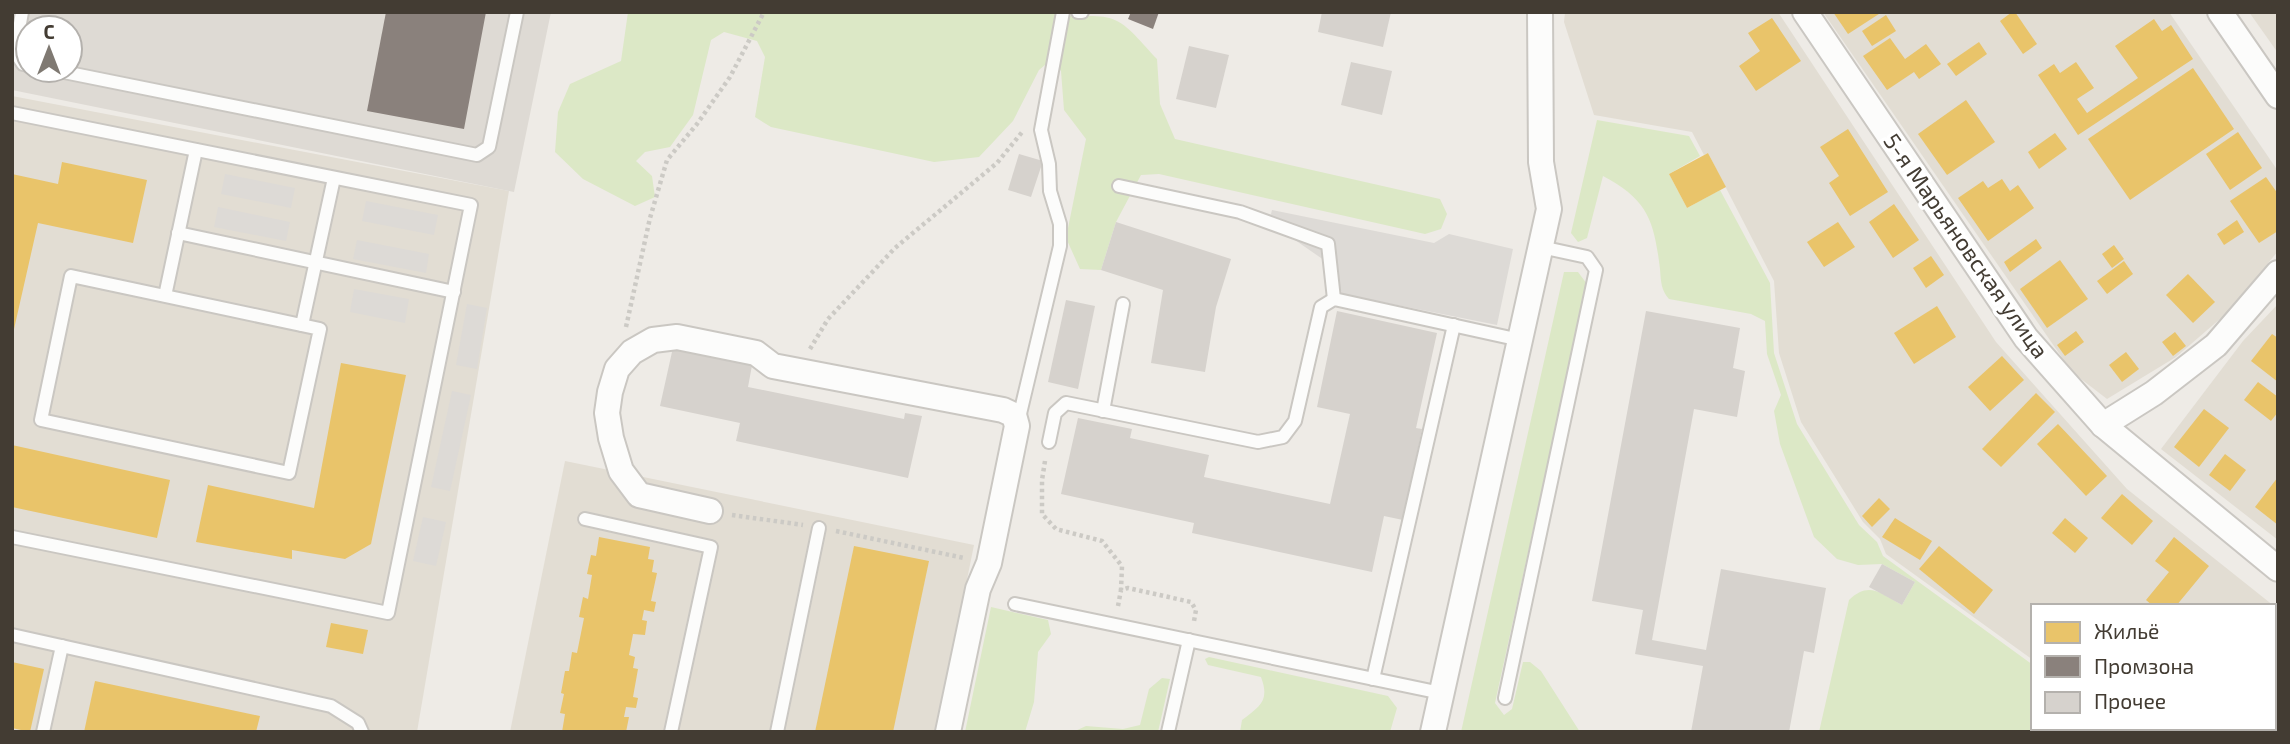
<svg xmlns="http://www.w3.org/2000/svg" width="2290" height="744" font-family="'Exo 2',sans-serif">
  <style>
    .residential { fill: #e2ddd3 }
    .industrial { fill: #dedad4; fill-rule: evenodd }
    .green { fill: #dce8c6 }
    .parking { fill: #dddad6 }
    .homes { fill: #e9c46a }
    .industry { fill: #8a817c }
    .building { fill: #d6d2cd }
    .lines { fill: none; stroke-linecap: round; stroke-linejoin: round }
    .lane-casing { stroke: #cac7c2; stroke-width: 16 }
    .street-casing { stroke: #cac7c2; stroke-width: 28 }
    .path { stroke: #cccac5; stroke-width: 4.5; stroke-dasharray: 3.5 3.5; stroke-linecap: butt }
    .lane { stroke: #fcfcfb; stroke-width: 12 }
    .street { stroke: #fcfcfb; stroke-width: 24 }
    .labels { text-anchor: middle; stroke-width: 7; stroke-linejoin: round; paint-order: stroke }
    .street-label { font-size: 23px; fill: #433c33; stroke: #fff }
  </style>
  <rect width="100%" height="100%" fill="#eeebe6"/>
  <g class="residential">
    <polygon points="1565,12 1778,12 1996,342 2127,489 2274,606 2033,606 2033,660 1886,554 1880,539 1863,522 1801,422 1779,353 1774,281 1708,153 1704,155 1692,132 1594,115 1564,22"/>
    <polygon points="1823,12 2169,12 2278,171 2278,251 2228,312 2176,357 2107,399 2072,372"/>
    <polygon points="2249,12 2278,12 2278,53"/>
    <polygon points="12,96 509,191 417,732 12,732"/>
    <polygon points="2278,304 2278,540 2161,449 2243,341"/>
    <polygon points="565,461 974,545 936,732 510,732"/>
    <polygon points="2274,606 2278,609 2278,732 2131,732 2126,728 2274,728"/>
  </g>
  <path class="industrial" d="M12,12H551L514,192L12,90ZM28,28H70V70H28Z"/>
  <g class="green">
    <path d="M628,12H1052C1072,21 1097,11 1117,21C1129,26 1147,49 1157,59L1160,104L1175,139L1440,199L1447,214L1441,229L1425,234L1159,174L1141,175L1116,222L1101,270L1080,269L1066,238L1086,139L1064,110L1061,71L1052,59L1039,70L1013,121L979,157L934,162L771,127L755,117L765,57L757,41L724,32L711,40L693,115L670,147L645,152L636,161L652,176L655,197L635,206L583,179L555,152L558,112L570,84L621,61Z"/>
    <path d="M1597,120L1689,136L1700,156L1669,174L1687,208L1720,190L1770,283L1774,353L1797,424L1859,525L1877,542L1883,556L2033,665V728H2119L2124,732H1819L1849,600C1869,581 1880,593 1902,605L1915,582L1882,564L1858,565L1837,559L1814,537L1780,444L1774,411L1781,395L1767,354L1765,321L1751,314L1669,299C1661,290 1661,282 1660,269C1654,220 1648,200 1603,176L1587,238L1578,242L1571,233Z"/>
    <polygon points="1564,272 1578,272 1587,284 1495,703 1504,715 1512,709 1523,662 1530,662 1541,671 1580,732 1461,732"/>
    <polygon points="991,607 1048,620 1051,634 1038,652 1034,702 1025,732 965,732"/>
    <path d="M1209,657L1388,696L1397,708L1390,732H1240L1242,720C1260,706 1270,701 1261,677L1208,665L1205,659Z"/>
    <polygon points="1162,678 1170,679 1158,732 1073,732 1086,726 1123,729 1140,725 1149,689"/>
  </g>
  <g class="parking">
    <polygon points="225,174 295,188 291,208 221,194"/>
    <polygon points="366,201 438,215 434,235 362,221"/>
    <polygon points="218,207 290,222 286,241 214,227"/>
    <polygon points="1272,210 1434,243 1449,234 1513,249 1497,325 1342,294 1334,267 1269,222"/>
    <polygon points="357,240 429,254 426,273 353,259"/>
    <polygon points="354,289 409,299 405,323 350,312"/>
    <polygon points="467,304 487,308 477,369 456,365"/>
    <polygon points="452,391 471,395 450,491 431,487"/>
    <polygon points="423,517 446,522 436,566 413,561"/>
  </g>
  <g class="homes">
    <polygon points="1833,12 1882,12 1848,34"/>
    <polygon points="2012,12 2015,12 2037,44 2023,54 2000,21"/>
    <polygon points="1886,15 1896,31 1872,46 1862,31"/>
    <polygon points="1772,18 1801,61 1756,91 1739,66 1760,51 1748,33"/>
    <polygon points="2154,19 2162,31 2171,25 2193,59 2078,135 2038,75 2054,64 2060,73 2076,62 2094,88 2077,99 2087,113 2138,78 2115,46"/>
    <polygon points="1890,38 1905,59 1926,44 1941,64 1919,79 1914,72 1887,90 1863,56"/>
    <polygon points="1979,42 1987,54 1956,76 1947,64"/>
    <polygon points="2193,68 2234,129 2130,200 2088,139"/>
    <polygon points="1966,100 1995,142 1947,175 1918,134"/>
    <polygon points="1848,129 1888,192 1850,216 1829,183 1839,176 1820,147"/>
    <polygon points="2238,132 2262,168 2230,190 2206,154"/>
    <polygon points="2055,133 2067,149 2039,169 2028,152"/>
    <polygon points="1708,153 1726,187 1687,208 1669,174"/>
    <polygon points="62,162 147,180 133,243 38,223 12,338 12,174 58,184"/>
    <polygon points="2266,177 2278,194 2278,231 2259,243 2230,201"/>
    <polygon points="2002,179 2010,191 2018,185 2034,208 1988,241 1958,198 1983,181 1988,188"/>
    <polygon points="1894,204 1919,240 1893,258 1869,222"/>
    <polygon points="2237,220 2244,232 2224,245 2217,234"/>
    <polygon points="1838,222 1855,247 1824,267 1807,242"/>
    <polygon points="2036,239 2042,248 2010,272 2004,262"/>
    <polygon points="2114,245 2124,259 2112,268 2102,254"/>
    <polygon points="1931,256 1944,275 1926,288 1913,268"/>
    <polygon points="2060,260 2088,299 2047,328 2020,289"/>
    <polygon points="2124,261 2133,274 2107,294 2097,281"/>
    <polygon points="2188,274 2215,302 2193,323 2166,295"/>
    <polygon points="1937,306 1956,337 1914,364 1894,333"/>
    <polygon points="2076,331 2084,342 2065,356 2057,345"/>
    <polygon points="2175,332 2186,346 2173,356 2162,342"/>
    <polygon points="2272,334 2278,338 2278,382 2251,361"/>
    <polygon points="2126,352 2139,369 2122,382 2109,365"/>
    <polygon points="2002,356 2024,380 1990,411 1968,387"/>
    <polygon points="341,363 406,375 371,544 345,559 292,550 292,559 196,542 208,485 314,508"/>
    <polygon points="2258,382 2278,397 2278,412 2271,421 2244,400"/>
    <polygon points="2036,393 2055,412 2001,467 1982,449"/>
    <polygon points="2204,409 2229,428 2199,467 2174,447"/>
    <polygon points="2058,424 2107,476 2086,496 2037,444"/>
    <polygon points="12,445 170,480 157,538 12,507"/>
    <polygon points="2225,454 2246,470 2230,491 2209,475"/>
    <polygon points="2278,477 2278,525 2255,507"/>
    <polygon points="2122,494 2153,521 2132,545 2101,518"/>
    <polygon points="1879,498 1890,509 1872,527 1862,516"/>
    <polygon points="1895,518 1932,541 1920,560 1882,537"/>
    <polygon points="2065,518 2088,538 2075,553 2052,533"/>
    <polygon points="599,537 650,547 648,559 654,560 652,572 657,573 651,601 656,602 654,612 644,610 642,620 647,621 645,635 633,634 629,655 635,657 633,668 638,669 633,697 638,698 636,708 626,707 624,717 629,717 626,732 562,732 565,714 560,713 564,694 561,693 565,671 569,671 572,652 577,653 584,618 579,617 583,597 588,599 592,575 587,574 591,555 596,556"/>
    <polygon points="2174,537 2209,566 2176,606 2153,606 2146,600 2169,572 2155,561"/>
    <polygon points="854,546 929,561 893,732 815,732"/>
    <polygon points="1939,546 1993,590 1974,614 1919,569"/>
    <polygon points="331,623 368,630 363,654 326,647"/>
    <polygon points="2278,626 2278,670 2274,667 2274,631"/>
    <polygon points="12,662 44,669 30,732 12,728"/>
    <polygon points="95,681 260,716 256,732 84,732"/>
    <polygon points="2274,726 2278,732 2232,732 2235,728 2274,728"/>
    <polygon points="2163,728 2182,728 2180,732 2168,732"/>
  </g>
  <g class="industry">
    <polygon points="386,12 486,12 464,129 367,111"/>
    <polygon points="1131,12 1159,12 1153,29 1128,19"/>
  </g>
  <g class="building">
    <polygon points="1322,12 1391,12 1383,47 1318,32"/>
    <polygon points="1189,46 1229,55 1216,108 1176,99"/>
    <polygon points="1351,62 1392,71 1382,115 1341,105"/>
    <polygon points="1019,154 1043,161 1031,197 1008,190"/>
    <polygon points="1116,222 1231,259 1216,307 1205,372 1151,363 1163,290 1101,270"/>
    <polygon points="1066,300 1095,306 1078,389 1048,382"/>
    <polygon points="1337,311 1437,333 1416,428 1422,429 1403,520 1384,516 1372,572 1192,533 1194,523 1061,494 1078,418 1132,429 1130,438 1209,455 1204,477 1330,504 1350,414 1317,407"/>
    <polygon points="1646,311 1740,328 1733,368 1745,371 1737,417 1694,409 1652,640 1706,650 1721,569 1826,588 1814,653 1804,651 1789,732 1691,732 1703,666 1635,654 1643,610 1592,601"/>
    <polygon points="674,343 753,360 748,387 904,419 905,413 922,416 908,478 736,441 740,423 660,406"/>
    <polygon points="1882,564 1915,582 1902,605 1869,587"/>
  </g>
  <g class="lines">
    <defs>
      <g id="lane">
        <polyline points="22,12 15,52 23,64 28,65"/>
        <polyline points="1078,12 1082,12"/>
        <polyline points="54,70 477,155 489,147 517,12"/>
        <polyline points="12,113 471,205 388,613 12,537"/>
        <polyline points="1119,186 1240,212 1328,244 1334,299"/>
        <polyline points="178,233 454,292"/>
        <polyline points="165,296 320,329 289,473 41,420 71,276 165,296 196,150"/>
        <polyline points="302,325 334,178"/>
        <polyline points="1103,411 1123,304"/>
        <polyline points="1018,422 1060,246 1060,224 1050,191 1049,164 1041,130 1063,12"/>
        <polyline points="1049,442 1055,413 1066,403 1258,442 1283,437 1295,421 1321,307 1334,299 1520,340"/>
        <polyline points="585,519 711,547 671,732"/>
        <polyline points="1015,604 1441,693"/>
        <polyline points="12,635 331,706 358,723 362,732"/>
        <polyline points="1373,679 1454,325"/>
        <polyline points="1505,698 1596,270 1587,257 1541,247"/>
        <polyline points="43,732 62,646"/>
        <polyline points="777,732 819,528"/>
        <polyline points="1168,732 1189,640"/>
      </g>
      <g id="street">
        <polyline points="1805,12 2026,338 2103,425 2278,569"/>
        <polyline points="2220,12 2278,96"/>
        <polyline points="2103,425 2154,393 2216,345 2278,273"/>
        <polyline points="710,511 639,495 621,471 611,438 607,413 610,392 617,369 632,352 653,340 677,337 756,353 773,366 1003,410 1014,415 1017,426 989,563 978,589 948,732"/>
        <polyline points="1433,732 1549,209 1541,162 1540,12"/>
      </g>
    </defs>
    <use href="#lane" class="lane-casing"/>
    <use href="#street" class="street-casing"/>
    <g class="path">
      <polyline points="626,327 650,218 667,160 697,124 730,77 764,12"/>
      <polyline points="810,349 828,319 895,248 997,163 1023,131"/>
      <polyline points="1045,461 1042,480 1042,514 1056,529 1102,541 1122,566 1121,590"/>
      <polyline points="732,515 803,525"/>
      <polyline points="836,531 964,558"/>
      <polyline points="1118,606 1121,590 1128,588 1191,602 1196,610 1194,621"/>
    </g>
    <use href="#lane" class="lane"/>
    <use href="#street" class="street"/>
  </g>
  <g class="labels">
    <g class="street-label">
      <text transform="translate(1966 246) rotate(55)" y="8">5-я Марьяновская улица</text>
    </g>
  </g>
  <rect width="2290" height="744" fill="none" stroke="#433c33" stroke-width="28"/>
  <rect x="2031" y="604" width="245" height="126" fill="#ffffff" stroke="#b4b1ad" stroke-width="2"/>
  <rect x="2045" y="622" width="35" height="21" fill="#e9c46a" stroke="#b4b1ad" stroke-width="2"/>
  <text x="2094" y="639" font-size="21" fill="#433c33">Жильё</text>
  <rect x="2045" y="656" width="35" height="21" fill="#8a817c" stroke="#b4b1ad" stroke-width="2"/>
  <text x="2094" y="674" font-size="21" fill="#433c33">Промзона</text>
  <rect x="2045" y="692" width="35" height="21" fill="#d6d2cd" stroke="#b4b1ad" stroke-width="2"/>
  <text x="2094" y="709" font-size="21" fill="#433c33">Прочее</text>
  <g transform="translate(49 49)"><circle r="33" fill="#ffffff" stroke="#b4b1ad" stroke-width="2"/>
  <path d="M0-5L12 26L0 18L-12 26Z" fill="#7f7972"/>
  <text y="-10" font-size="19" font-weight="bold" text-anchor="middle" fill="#433c33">С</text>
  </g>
</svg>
